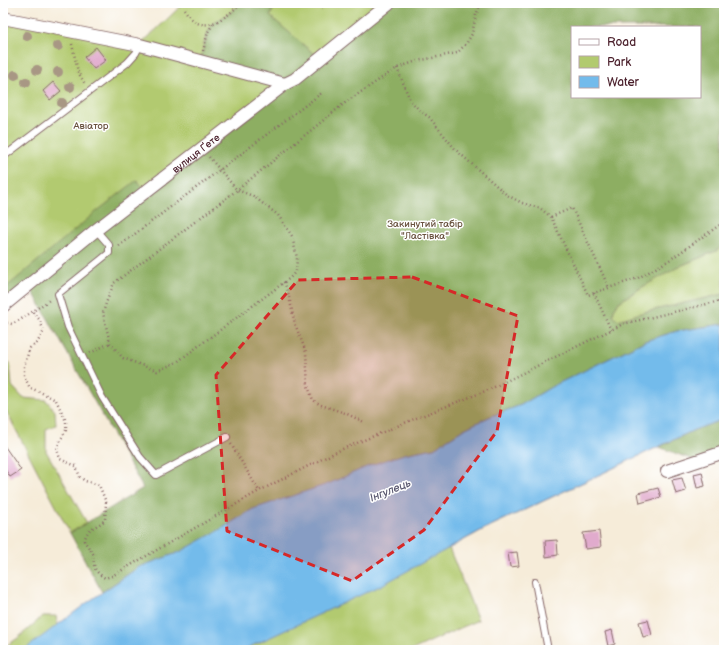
<svg xmlns="http://www.w3.org/2000/svg" width="727" height="653" font-family="'Balsamiq Sans',sans-serif">
  <style>
    .green { fill: #b2ca6f; stroke: #7e744d }
    .forest { fill: #8dae62; stroke: #6c6646; fill-rule: evenodd }
    .water { fill: #73bbeb; stroke: #5e6d8b }
    .building { fill: #e1abcd }
    .lines { fill: none; stroke-linecap: round; stroke-linejoin: round }
    .service-casing { stroke: #866768; stroke-width: 8 }
    .minor-casing { stroke: #866768; stroke-width: 14 }
    .path { stroke: #866768; stroke-width: 2.5; stroke-dasharray: 1 3; stroke-linecap: butt }
    .service { stroke: #fff; stroke-width: 6 }
    .minor { stroke: #fff; stroke-width: 12 }
    .tree { fill: #a89784 }
    .marked { fill: #d62828; fill-opacity: 0.2; stroke: #d62828; stroke-width: 3; stroke-dasharray: 8 5; stroke-linejoin: round }
    .labels { text-anchor: middle; stroke-width: 3; stroke-linejoin: round; paint-order: stroke }
    .park-label { font-size: 10px; fill: #69523f; stroke: #fff }
    .street-label { font-size: 10px; fill: #4a1f2b; stroke: #fff }
    .water-label { font-size: 11px; font-style: italic; fill: #58566e; stroke: #fff }
  </style>
  <rect width="100%" height="100%" fill="#fff"/>
  <filter id="ink" filterUnits="userSpaceOnUse"><feTurbulence type="fractalNoise" baseFrequency=".025" numOctaves="2"/><feDisplacementMap in="SourceGraphic" scale="8" xChannelSelector="R" yChannelSelector="G"/><feConvolveMatrix kernelMatrix="1 2 1 2 8 2 1 2 1" color-interpolation-filters="sRGB"/></filter>
  <filter id="wash" filterUnits="userSpaceOnUse"><feTurbulence type="fractalNoise" baseFrequency=".012" numOctaves="4" result="noise"/><feDisplacementMap in="SourceGraphic" scale="16" xChannelSelector="R" yChannelSelector="G"/><feGaussianBlur stdDeviation="0.9" result="paint"/><feColorMatrix in="noise" values="0 0 0 0 0 0 0 0 0 0 0 0 0 0 0 0 0 1.4 0 .05"/><feComposite in="paint" operator="in"/></filter>
  <g filter="url(#wash)">
    <rect width="100%" height="100%" fill="#f6ecd9"/>
    <g class="green">
      <path d="M184,3H240C231,14 225,15 215,23C205,30 203,49 200,61L285,84L3,306V18L140,45Z"/>
      <polygon points="276,3 389,3 320,60 270,16"/>
      <polygon points="724,245 724,294 641,313 618,320 613,317 614,309 619,302 653,280 680,266 716,251"/>
      <polygon points="3,354 10,364 12,386 23,398 46,400 55,411 56,425 46,429 46,451 87,523 70,533 3,405"/>
      <polygon points="724,419 694,430 484,529 449,548 478,620 412,650 247,650 246,649 243,650 140,650 412,520"/>
      <polygon points="43,616 56,616 59,634 35,650 3,650 3,648 18,638"/>
    </g>
    <g class="forest">
      <path d="M240,3H276L270,16L320,59L389,3H724V245L716,251L680,266L637,290L619,302L614,309L613,316L618,320L641,313L724,294V324L677,331L645,341L553,386L521,405L489,417L464,429L434,448L404,454L371,465L329,484L253,509L221,529L180,552L139,567L102,592L70,533L143,488L29,285L3,306V290L96,212L137,180L146,191L285,84L201,59L208,32L213,23L233,11ZM572,27H700V97H572Z"/>
      <polygon points="724,419 724,452 696,461 659,447 694,430"/>
    </g>
    <polygon class="water" points="724,324 724,419 694,430 484,529 380,586 243,650 24,650 88,602 139,567 180,552 221,529 253,509 328,484 371,465 404,454 434,448 464,429 489,417 521,405 553,386 645,341 677,331"/>
    <g id="blocks">
      <g class="building">
        <polygon points="96,47 106,60 94,69 84,57"/>
        <polygon points="53,82 61,91 50,100 43,91"/>
        <polygon points="3,444 21,470 10,477 3,466"/>
        <polygon points="702,472 705,486 697,488 694,474"/>
        <polygon points="682,478 686,491 676,494 672,480"/>
        <polygon points="658,488 661,497 640,503 638,493"/>
        <polygon points="599,531 601,547 586,549 583,533"/>
        <polygon points="557,540 558,555 546,557 545,541"/>
        <polygon points="517,552 519,566 510,567 508,553"/>
        <polygon points="648,620 652,635 643,637 639,622"/>
        <polygon points="612,630 615,644 608,646 605,632"/>
      </g>
    </g>
  </g>
  <g filter="url(#ink)">
    <use href="#blocks" fill-opacity="0" stroke="#866768" stroke-width="1"/>
    <g class="lines">
      <defs>
        <g id="service">
          <polyline points="3,157 127,63 136,53 140,45"/>
          <polyline points="96,230 109,245 109,253 58,294 68,327 102,397 140,457 156,475 227,437"/>
          <polyline points="535,582 548,650"/>
        </g>
        <g id="minor">
          <polyline points="3,18 140,45 285,84"/>
          <path id="s1" d="M3,306L96,230L285,84L295,79L389,3"/>
          <polyline points="667,471 724,452"/>
        </g>
      </defs>
      <use href="#service" class="service-casing"/>
      <use href="#minor" class="minor-casing"/>
      <g class="path">
        <polyline points="316,3 323,10"/>
        <path d="M184,9C187,13 190,18 194,21C209,32 231,14 240,3"/>
        <polyline points="72,44 78,72 85,84"/>
        <polyline points="203,51 208,32 213,24"/>
        <polyline points="397,68 410,100 420,111 429,117 456,150 507,195 522,203 540,208 551,217 588,295 638,278 668,261 724,222"/>
        <polyline points="209,157 237,190 253,196 278,215 292,236 297,258 296,271 290,278 177,362 157,371 123,358 110,343 103,313 106,303 114,283 237,190 346,102 397,68 417,61 457,53 466,44 472,34 476,15 481,3"/>
        <polyline points="551,217 572,208 609,288"/>
        <polyline points="119,246 323,92"/>
        <polyline points="284,282 288,292 295,324 306,352 308,386 313,400 321,405 345,413 364,422"/>
        <polyline points="594,293 611,330"/>
        <path d="M33,312L39,319L44,331L37,343L30,348L24,366V376L30,388L38,391L56,400L66,421V430L60,441L57,449L60,459L76,466L80,477L85,481L99,485L106,502L105,520C95,529 89,525 84,541L94,555C93,567 94,571 105,578L112,576L259,491"/>
        <polyline points="3,322 12,324 20,320 51,299"/>
        <polyline points="90,353 110,343"/>
        <polyline points="231,444 259,491 338,451 414,419 488,390 623,324 724,300"/>
      </g>
      <use href="#service" class="service"/>
      <use href="#minor" class="minor"/>
    </g>
    <g class="tree">
      <circle cx="27" cy="36" r="5"/>
      <circle cx="58" cy="46" r="5"/>
      <circle cx="37" cy="70" r="5"/>
      <circle cx="58" cy="72" r="5"/>
      <circle cx="15" cy="75" r="5"/>
      <circle cx="26" cy="82" r="5"/>
      <circle cx="70" cy="87" r="5"/>
      <circle cx="62" cy="103" r="5"/>
    </g>
  </g>
  <path class="marked" d="M412,277L518,316L497,431L424,530L352,581L227,531L216,375L298,280Z"/>
  <g class="labels">
    <g class="park-label">
      <text x="91" y="129">Авіатор</text>
      <text x="425" y="227">Закинутий табір<tspan x="425" dy="12">"Ластівка"</tspan></text>
    </g>
    <g class="street-label">
      <text dy="4" stroke="none"><textPath href="#s1" startOffset="246">вулиця Ґете</textPath></text>
    </g>
    <g class="water-label">
      <text transform="translate(390 490) rotate(-22)" y="4">Інгулець</text>
    </g>
  </g>
  <rect width="727" height="653" fill="none" stroke="#fff" stroke-width="16"/>
  <rect x="571" y="26" width="130" height="72" fill="#ffffff" stroke="#b7a5aa"/>
  <rect x="579" y="39" width="20" height="6" fill="#ffffff" stroke="#b7a5aa"/>
  <text x="607" y="46" font-size="12" fill="#4a1f2b">Road</text>
  <rect x="579" y="56" width="20" height="12" fill="#b2ca6f" stroke="#b7a5aa"/>
  <text x="607" y="66" font-size="12" fill="#4a1f2b">Park</text>
  <rect x="579" y="76" width="20" height="12" fill="#73bbeb" stroke="#b7a5aa"/>
  <text x="607" y="86" font-size="12" fill="#4a1f2b">Water</text>
</svg>
